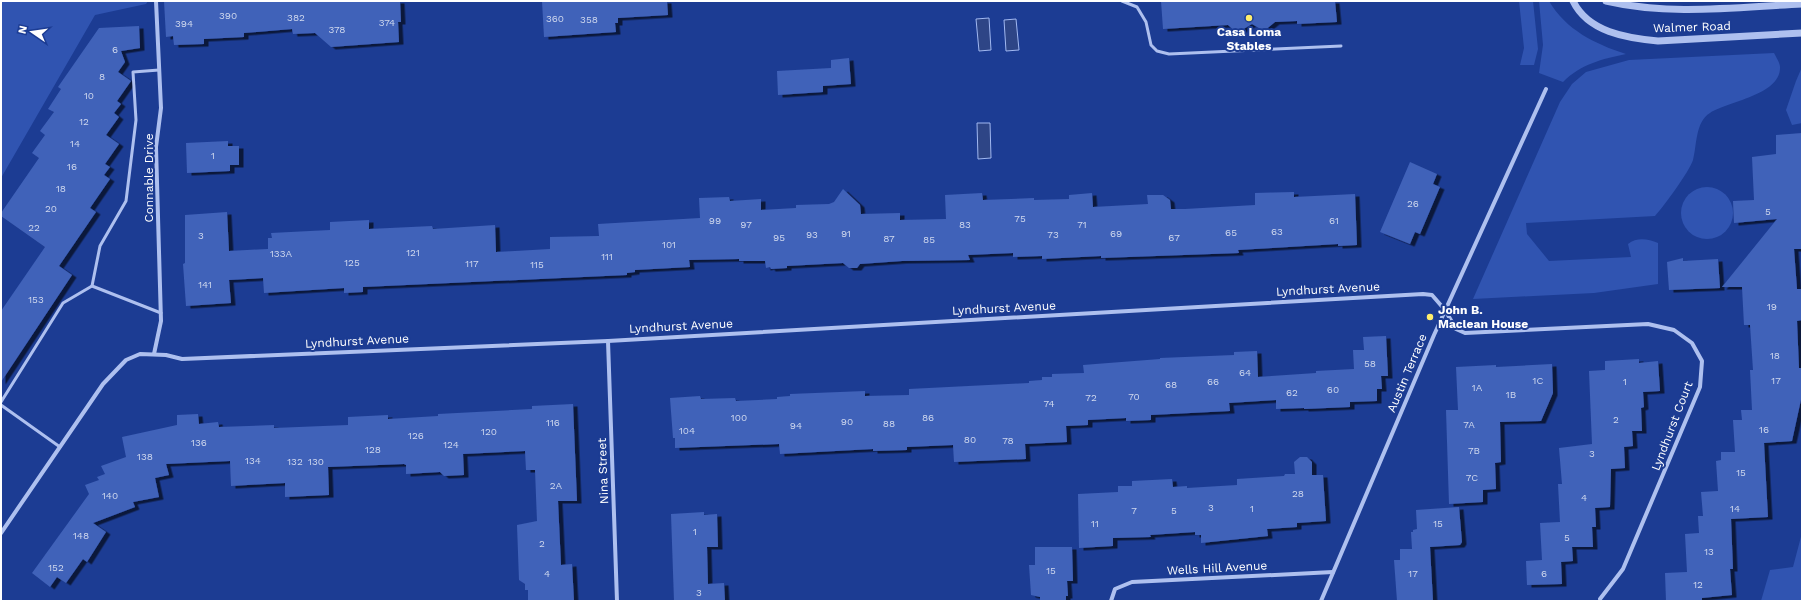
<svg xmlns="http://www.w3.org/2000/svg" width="1803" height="602" font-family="'Work Sans',sans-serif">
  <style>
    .green { fill: #3054b1 }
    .water { fill: #2e4586; stroke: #a1b8f1 }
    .building { fill: #4062b9; filter: url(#shadow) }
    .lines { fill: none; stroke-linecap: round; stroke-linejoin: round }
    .service { stroke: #aec0ef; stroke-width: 3 }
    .minor { stroke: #aec0ef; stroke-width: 4 }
    .tertiary { stroke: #aec0ef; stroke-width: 7 }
    .poi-dot { fill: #ffee6c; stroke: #1c3c93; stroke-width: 1.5 }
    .labels { text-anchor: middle; stroke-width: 4; stroke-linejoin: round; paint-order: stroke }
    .number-label { font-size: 10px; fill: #cfd8ee }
    .street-label { font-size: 12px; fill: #fff; stroke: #1c3c93 }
    .poi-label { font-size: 12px; font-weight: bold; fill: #fff; stroke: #1c3c93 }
  </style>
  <defs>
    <filter id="shadow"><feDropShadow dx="4.5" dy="2.5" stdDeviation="0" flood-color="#0009"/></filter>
  </defs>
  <rect width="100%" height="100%" fill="#1c3c93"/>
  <g class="green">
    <polygon points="1,1 148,1 146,4 95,15 1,178"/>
    <polygon points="1519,1 1533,1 1538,49 1534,65 1520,65 1524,48"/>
    <path d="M1539,1H1549C1566,30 1595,44 1626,54C1602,59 1581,64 1563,82L1539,73L1543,45Z"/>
    <path d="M1774,53C1776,57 1780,63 1780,67C1781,95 1729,101 1710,113C1695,122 1697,146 1693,160C1689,172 1664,206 1655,216L1526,223L1527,234L1549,261L1631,257L1628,244C1637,237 1648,239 1658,243V284L1594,293L1473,299L1560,102L1572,84L1586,72L1629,60Z"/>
    <polygon points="1802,67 1802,123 1792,125 1786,110 1796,81"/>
    <circle cx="1707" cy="213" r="26"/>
    <polygon points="1802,533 1802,601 1761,601 1770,570 1793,567"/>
  </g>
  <g class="water">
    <polygon points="989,18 991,50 979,51 976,19"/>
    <polygon points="1016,19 1019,50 1006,51 1004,20"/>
    <polygon points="977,123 990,123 991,158 978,159"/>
  </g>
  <g class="building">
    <polygon points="164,1 400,1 401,22 398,22 399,42 331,47 315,33 293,34 292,29 244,33 244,37 204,39 204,44 174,45 173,36 166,37"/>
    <polygon points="542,1 667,1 668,15 618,18 618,23 615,23 616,32 544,37"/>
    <polygon points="1161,1 1335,1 1337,22 1297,24 1297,21 1275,22 1264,31 1252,24 1237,33 1228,25 1163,29"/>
    <polygon points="139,26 140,48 121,51 125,62 118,72 131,81 117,101 121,104 114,113 119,117 106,135 119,144 105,164 110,167 104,175 110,179 90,208 96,212 59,266 72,275 1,382 1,311 45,247 1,216 1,213 39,158 32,153 45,135 40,131 54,112 48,109 61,89 58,87 99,28"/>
    <polygon points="849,58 851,84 823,86 823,92 778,95 777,71 831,68 831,60"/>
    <polygon points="1802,133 1802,249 1794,249 1797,289 1802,289 1802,320 1797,321 1799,368 1802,368 1802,395 1792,441 1764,443 1768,517 1731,519 1733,569 1730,569 1732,595 1702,598 1702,601 1666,601 1665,573 1687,572 1685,534 1699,533 1698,516 1703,516 1701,492 1718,491 1716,461 1721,460 1721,452 1735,452 1733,420 1742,420 1741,410 1752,410 1750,370 1753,370 1750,325 1744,325 1742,287 1722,287 1777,219 1734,223 1733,201 1754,200 1752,157 1776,154 1776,135"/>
    <polygon points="228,141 228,146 239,146 239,165 230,165 230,171 187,173 186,143"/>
    <polygon points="1410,162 1437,174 1433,184 1440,187 1420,234 1415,232 1410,244 1380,232"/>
    <polygon points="843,189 860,205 861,214 900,213 900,220 946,219 945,195 982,193 983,200 1034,198 1034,200 1069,199 1069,195 1092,193 1093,207 1148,204 1147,195 1163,195 1170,200 1171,209 1185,209 1255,205 1255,193 1294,192 1294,197 1355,194 1357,245 1338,246 1338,244 1238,250 1239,253 1101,258 1101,256 1042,259 1042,256 1013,257 1013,253 968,255 970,260 902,261 860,264 857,268 849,268 843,263 787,266 787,268 771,269 770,267 766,268 765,261 739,261 739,259 689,260 690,267 635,270 635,272 627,273 627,275 363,287 363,292 344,293 344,288 264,293 263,278 229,280 231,303 186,306 183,264 185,263 185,215 227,212 229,251 268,249 268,238 272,238 271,233 330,230 330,222 369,220 369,229 432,226 433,229 495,225 496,252 550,249 550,237 599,236 598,224 700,218 699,198 729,197 730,201 761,199 761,210 796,208 796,205 829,204 834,202"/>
    <polygon points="1683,258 1683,261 1718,259 1720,288 1669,290 1667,262"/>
    <polygon points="1386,336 1388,376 1381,376 1382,389 1377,389 1377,401 1350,402 1350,407 1304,409 1304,408 1276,409 1276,400 1229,403 1230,411 1151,415 1151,420 1126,421 1126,418 1088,420 1088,425 1066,426 1067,442 1025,444 1026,459 954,462 953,445 907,447 907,450 873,451 873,449 780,454 779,444 675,448 675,438 673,438 670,398 700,396 701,399 735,398 736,401 777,399 777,397 790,396 790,394 865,391 865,396 909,395 909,389 1029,383 1029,381 1042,380 1042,377 1052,377 1052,374 1084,373 1083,365 1160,359 1160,358 1234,355 1234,352 1257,351 1258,377 1316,373 1316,371 1354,369 1353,350 1364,350 1363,337"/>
    <polygon points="1639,359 1639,363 1658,361 1660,391 1643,392 1644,407 1641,408 1642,431 1632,431 1633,446 1624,447 1625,468 1611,469 1610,507 1595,508 1596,527 1592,527 1593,547 1572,547 1573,561 1561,562 1562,584 1527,585 1526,561 1542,560 1540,523 1560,522 1558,484 1562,484 1559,448 1592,444 1589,371 1605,370 1605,361"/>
    <polygon points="1552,364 1553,393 1541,421 1500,422 1501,462 1495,463 1496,489 1483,490 1483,502 1449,504 1446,410 1458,410 1456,367 1496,365 1496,367"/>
    <polygon points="573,404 577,501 558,501 561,565 572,564 574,601 528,601 528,590 525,590 525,584 519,580 517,525 537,521 535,470 526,470 525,451 463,454 464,475 444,476 440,472 406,474 406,465 404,464 328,467 329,495 285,497 285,483 231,486 230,461 166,464 169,475 155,478 159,497 133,502 135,507 93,523 106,532 87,562 83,559 66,583 57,577 50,587 32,573 89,494 85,485 99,480 97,477 105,474 101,466 126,457 122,437 177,425 177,415 198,414 199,424 218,422 219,427 274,425 274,428 348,425 348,417 388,415 388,419 438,416 438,414 532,409 532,406"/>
    <polygon points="1300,457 1307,457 1312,462 1312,475 1323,475 1326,521 1297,523 1297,527 1267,529 1268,536 1201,543 1201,535 1195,535 1195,532 1150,535 1151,537 1113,538 1113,546 1079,548 1078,494 1118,492 1118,486 1132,486 1132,481 1172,479 1173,487 1187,486 1187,488 1237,485 1237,479 1284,476 1285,474 1295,474 1294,462"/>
    <polygon points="1459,507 1462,542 1460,545 1430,547 1433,601 1397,601 1394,560 1400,560 1400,549 1412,549 1411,532 1413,532 1413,530 1417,529 1416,510"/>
    <polygon points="704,512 704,515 717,514 718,547 707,547 708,584 724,583 725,601 674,601 671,514"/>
    <polygon points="1035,547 1072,547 1073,581 1067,581 1068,596 1066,596 1066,601 1040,601 1040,597 1031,595 1029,565 1035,565"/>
  </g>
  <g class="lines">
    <g class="service">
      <polyline points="1122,1 1137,7 1146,22 1151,45 1157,51 1169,54 1341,46"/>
      <polyline points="92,286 100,246 126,201 136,120 133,72 159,70"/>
      <polyline points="1,402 63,303 92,286 161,313"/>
      <polyline points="1,405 60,447"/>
    </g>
    <g class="minor">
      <polyline points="608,341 617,601"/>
      <polyline points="154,354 161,321 156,147 161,108 156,1"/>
      <polyline points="1,533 103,384 126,360 140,354 166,355 182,359 608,341 1423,294 1432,295 1445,310 1456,329 1465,333 1648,324 1674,330 1692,343 1702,361 1700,387 1623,569 1600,599"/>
      <polyline points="1111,601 1115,589 1132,582 1333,572"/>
      <polyline points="1321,601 1434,335 1546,89"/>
    </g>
    <g class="tertiary">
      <path d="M1573,1C1588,32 1626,38 1658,41L1802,33"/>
      <path d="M1606,1C1670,16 1737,7 1802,4"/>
    </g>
  </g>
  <g class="poi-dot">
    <circle cx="1249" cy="18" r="4"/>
    <circle cx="1430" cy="317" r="4"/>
  </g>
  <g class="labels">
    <g class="number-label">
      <text x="228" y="19">390</text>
      <text x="296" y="21">382</text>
      <text x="555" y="22">360</text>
      <text x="589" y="23">358</text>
      <text x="387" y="26">374</text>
      <text x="184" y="27">394</text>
      <text x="337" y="33">378</text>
      <text x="115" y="53">6</text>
      <text x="102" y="80">8</text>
      <text x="89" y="99">10</text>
      <text x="84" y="125">12</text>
      <text x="75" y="147">14</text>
      <text x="213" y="159">1</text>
      <text x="72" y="170">16</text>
      <text x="61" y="192">18</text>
      <text x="1413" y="207">26</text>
      <text x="51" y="212">20</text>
      <text x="1768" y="215">5</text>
      <text x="1020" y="222">75</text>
      <text x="715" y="224">99</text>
      <text x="1334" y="224">61</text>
      <text x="746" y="228">97</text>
      <text x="965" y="228">83</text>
      <text x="1082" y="228">71</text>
      <text x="34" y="231">22</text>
      <text x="1277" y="235">63</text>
      <text x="1231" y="236">65</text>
      <text x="846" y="237">91</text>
      <text x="1116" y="237">69</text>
      <text x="812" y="238">93</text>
      <text x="1053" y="238">73</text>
      <text x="201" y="239">3</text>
      <text x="779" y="241">95</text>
      <text x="1174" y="241">67</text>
      <text x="889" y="242">87</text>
      <text x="929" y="243">85</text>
      <text x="669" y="248">101</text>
      <text x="413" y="256">121</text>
      <text x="281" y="257">133A</text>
      <text x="607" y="260">111</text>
      <text x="352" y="266">125</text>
      <text x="472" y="267">117</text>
      <text x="537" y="268">115</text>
      <text x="205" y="288">141</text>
      <text x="36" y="303">153</text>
      <text x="1772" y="310">19</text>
      <text x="1775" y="359">18</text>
      <text x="1370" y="367">58</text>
      <text x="1245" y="376">64</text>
      <text x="1538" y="384">1C</text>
      <text x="1776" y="384">17</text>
      <text x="1213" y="385">66</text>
      <text x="1625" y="385">1</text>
      <text x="1171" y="388">68</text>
      <text x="1477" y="391">1A</text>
      <text x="1333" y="393">60</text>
      <text x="1292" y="396">62</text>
      <text x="1511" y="398">1B</text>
      <text x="1134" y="400">70</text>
      <text x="1091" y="401">72</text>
      <text x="1049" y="407">74</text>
      <text x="739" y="421">100</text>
      <text x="928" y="421">86</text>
      <text x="1616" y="423">2</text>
      <text x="847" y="425">90</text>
      <text x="553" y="426">116</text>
      <text x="889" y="427">88</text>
      <text x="1469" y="428">7A</text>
      <text x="796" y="429">94</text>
      <text x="1764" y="433">16</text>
      <text x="687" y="434">104</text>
      <text x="489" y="435">120</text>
      <text x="416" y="439">126</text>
      <text x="970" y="443">80</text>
      <text x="1008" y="444">78</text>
      <text x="199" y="446">136</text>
      <text x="451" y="448">124</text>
      <text x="373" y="453">128</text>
      <text x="1474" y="454">7B</text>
      <text x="1592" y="457">3</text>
      <text x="145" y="460">138</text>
      <text x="253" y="464">134</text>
      <text x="295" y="465">132</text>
      <text x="316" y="465">130</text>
      <text x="1741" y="476">15</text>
      <text x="1472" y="481">7C</text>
      <text x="556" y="489">2A</text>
      <text x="1298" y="497">28</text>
      <text x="110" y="499">140</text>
      <text x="1584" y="501">4</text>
      <text x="1211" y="511">3</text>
      <text x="1252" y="512">1</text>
      <text x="1735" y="512">14</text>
      <text x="1134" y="514">7</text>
      <text x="1174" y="514">5</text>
      <text x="1095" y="527">11</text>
      <text x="1438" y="527">15</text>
      <text x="695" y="535">1</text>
      <text x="81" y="539">148</text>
      <text x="1567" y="541">5</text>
      <text x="542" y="547">2</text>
      <text x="1709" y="555">13</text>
      <text x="56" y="571">152</text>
      <text x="1051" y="574">15</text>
      <text x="547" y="577">4</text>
      <text x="1413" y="577">17</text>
      <text x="1544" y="577">6</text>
      <text x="1698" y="588">12</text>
      <text x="699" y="596">3</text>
    </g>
    <g class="street-label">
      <text transform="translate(1692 27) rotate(-2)" y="4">Walmer Road</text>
      <text transform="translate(149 178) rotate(-90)" y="4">Connable Drive</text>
      <text transform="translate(1328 289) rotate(-3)" y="4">Lyndhurst Avenue</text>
      <text transform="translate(1004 308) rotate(-3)" y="4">Lyndhurst Avenue</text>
      <text transform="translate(681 326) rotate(-3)" y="4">Lyndhurst Avenue</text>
      <text transform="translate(357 341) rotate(-3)" y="4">Lyndhurst Avenue</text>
      <text transform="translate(1407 373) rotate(-67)" y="4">Austin Terrace</text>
      <text transform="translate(1672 426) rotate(-69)" y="4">Lyndhurst Court</text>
      <text transform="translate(603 471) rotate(-92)" y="4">Nina Street</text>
      <text transform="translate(1217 568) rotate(-3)" y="4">Wells Hill Avenue</text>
    </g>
    <g class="poi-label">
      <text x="1249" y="36">Casa Loma<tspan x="1249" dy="14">Stables</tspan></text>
      <text x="1438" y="314" text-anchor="start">John B.<tspan x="1438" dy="14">Maclean House</tspan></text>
    </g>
  </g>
  <rect width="1803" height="602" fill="none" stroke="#ffffff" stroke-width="4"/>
  <g transform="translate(32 32) rotate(283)" stroke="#1c3c93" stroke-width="3" paint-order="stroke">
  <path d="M0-3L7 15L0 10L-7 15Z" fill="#ffffff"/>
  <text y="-6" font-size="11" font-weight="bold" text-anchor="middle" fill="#ffffff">N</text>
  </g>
</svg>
